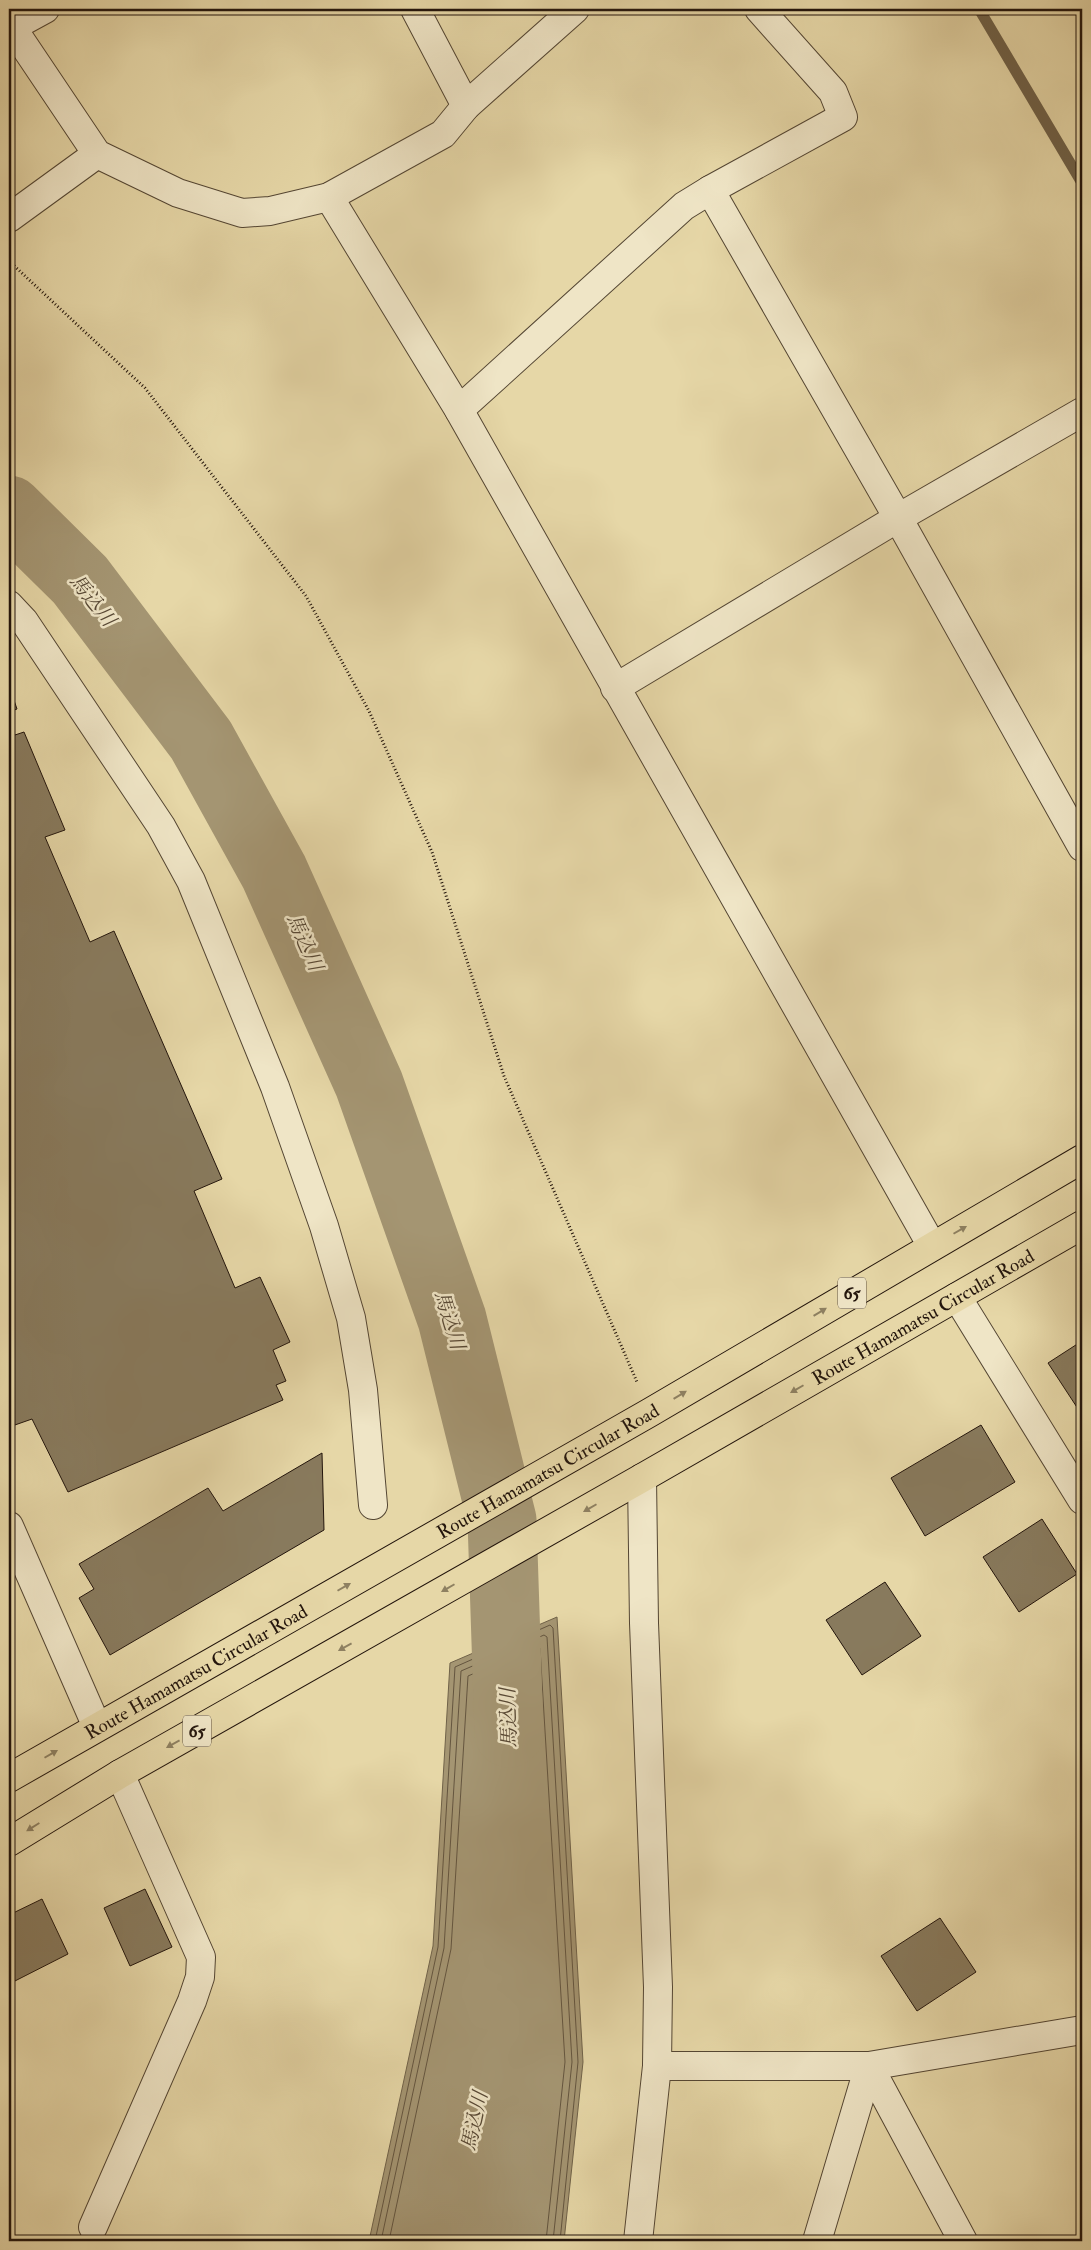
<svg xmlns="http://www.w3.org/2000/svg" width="1091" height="2250" font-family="'IM FELL Double Pica','Noto Serif JP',serif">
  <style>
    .water { fill: #a49572; stroke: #706249 }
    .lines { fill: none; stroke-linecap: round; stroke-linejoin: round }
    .shore { stroke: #64553f; stroke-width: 1 }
    .stream { stroke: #706249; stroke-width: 11 }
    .river { stroke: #a49572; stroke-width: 69 }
    .building { fill: #887a5d; stroke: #23150c }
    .street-casing { stroke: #544633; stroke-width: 30 }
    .primary-casing { stroke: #23150c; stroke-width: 30 }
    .path { stroke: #23150c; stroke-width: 3; stroke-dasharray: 1 2.5; stroke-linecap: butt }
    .street { stroke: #efe5c6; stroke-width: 28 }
    .primary { stroke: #e6d7a7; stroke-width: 28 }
    .oneway { fill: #8e8061 }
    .labels { text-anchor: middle; stroke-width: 5; stroke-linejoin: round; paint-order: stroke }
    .shield { fill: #efe5c6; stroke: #605344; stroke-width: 1 }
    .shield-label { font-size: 18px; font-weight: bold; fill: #23150c }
    .street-label { font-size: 19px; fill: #23150c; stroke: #efe5c6 }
    .water-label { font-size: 20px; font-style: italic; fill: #574835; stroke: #efe5c6 }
  </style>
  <rect width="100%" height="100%" fill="#e6d7a7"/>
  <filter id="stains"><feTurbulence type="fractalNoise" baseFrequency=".004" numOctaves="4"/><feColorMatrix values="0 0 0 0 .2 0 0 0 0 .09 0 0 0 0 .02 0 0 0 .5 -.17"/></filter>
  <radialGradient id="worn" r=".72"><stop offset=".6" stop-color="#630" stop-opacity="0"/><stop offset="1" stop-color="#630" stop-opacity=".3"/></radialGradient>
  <polygon class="water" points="557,1617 583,2062 564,2241 369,2241 433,1946 450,1663"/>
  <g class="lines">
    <g class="shore">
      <polyline points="375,2241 438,1947 455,1667 550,1625 553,1628 578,2062 560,2241"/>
      <polyline points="381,2241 444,1948 461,1671 544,1635 547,1637 572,2062 553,2241"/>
      <polyline points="389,2241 451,1949 468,1676 538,1646 540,1648 565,2062 546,2241"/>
    </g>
    <polyline class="stream" points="979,9 1082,183"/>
    <polyline class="river" points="9,510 80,580 201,740 274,872 369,1084 452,1319 502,1520 509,1733"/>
  </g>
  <g class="building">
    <polygon points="9,686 17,709 9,712"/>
    <polygon points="9,720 15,735 24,732 65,830 45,837 90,942 114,931 222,1179 194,1191 235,1288 260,1277 290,1342 273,1350 286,1381 276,1385 283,1400 68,1492 32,1419 12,1426 9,1418"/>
    <polygon points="1082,1341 1082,1415 1048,1363"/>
    <polygon points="981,1425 1015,1482 925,1536 891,1478"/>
    <polygon points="322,1453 324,1530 110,1655 79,1598 94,1589 79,1564 208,1488 223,1511"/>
    <polygon points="1042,1519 1077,1574 1019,1612 983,1557"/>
    <polygon points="885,1582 921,1636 862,1675 826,1620"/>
    <polygon points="145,1889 172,1947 130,1966 104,1908"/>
    <polygon points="42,1899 68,1954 9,1984 9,1915"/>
    <polygon points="940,1918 976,1972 917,2011 881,1956"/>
  </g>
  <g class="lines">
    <defs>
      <g id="street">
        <polyline points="415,9 466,106"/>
        <polyline points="759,9 833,92 843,117 710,190 898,518 1082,847"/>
        <polyline points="9,23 97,154 178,193 242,213 270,211 329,197 443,134 466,106 575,9"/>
        <polyline points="12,27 45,9"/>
        <polyline points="329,197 459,410 932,1246"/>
        <polyline points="9,218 97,154"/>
        <polyline points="459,410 684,206 710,190"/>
        <polyline points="9,605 24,621 161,826 191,881 275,1087 324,1226 351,1318 363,1390 373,1505"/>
        <polyline points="615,688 898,518 1082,412"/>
        <polyline points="957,1297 1082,1500"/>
        <polyline points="9,1526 97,1727"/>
        <polyline points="657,2066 869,2066 1082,2030"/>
        <polyline points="869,2066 963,2241"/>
        <polyline points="93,2227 192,2001 200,1977 201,1957 120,1774"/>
        <polyline points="638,2241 657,2066 658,1987 644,1623 642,1478"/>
        <polyline points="817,2241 869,2066"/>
      </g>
      <g id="primary">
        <path id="s1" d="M9,1778L649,1413L1082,1159"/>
        <path id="s2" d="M9,1842L120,1774L642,1478L1082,1225"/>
      </g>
    </defs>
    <use href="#street" class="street-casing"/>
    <use href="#primary" class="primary-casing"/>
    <polyline class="path" points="9,261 145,388 306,596 369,711 432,852 504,1076 637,1382"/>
    <use href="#street" class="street"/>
    <use href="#primary" class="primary"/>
  </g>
  <defs><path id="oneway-solid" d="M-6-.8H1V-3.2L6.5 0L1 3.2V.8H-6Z" transform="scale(1.25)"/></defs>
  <g class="oneway">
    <use href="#oneway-solid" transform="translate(960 1230) rotate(-30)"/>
    <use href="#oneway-solid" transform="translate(820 1312) rotate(-31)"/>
    <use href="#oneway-solid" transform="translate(797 1389) rotate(150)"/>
    <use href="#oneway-solid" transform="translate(680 1395) rotate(-31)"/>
    <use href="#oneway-solid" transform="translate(590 1508) rotate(150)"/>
    <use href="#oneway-solid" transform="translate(344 1587) rotate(-30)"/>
    <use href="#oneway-solid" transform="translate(448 1588) rotate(150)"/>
    <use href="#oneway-solid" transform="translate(345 1647) rotate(151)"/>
    <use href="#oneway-solid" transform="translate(173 1744) rotate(151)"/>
    <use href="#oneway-solid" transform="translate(51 1754) rotate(-30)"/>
    <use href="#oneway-solid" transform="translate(33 1827) rotate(148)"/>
  </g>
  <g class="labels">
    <g class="shield">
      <rect x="838" y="1277.5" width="28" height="31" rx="4"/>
      <rect x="183" y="1715.5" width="28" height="31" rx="4"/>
    </g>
    <g class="shield-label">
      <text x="852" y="1299">65</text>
      <text x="197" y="1737">65</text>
    </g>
    <g class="street-label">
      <text dy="7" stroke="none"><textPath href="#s2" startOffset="1054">Route Hamamatsu Circular Road</textPath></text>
      <text dy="7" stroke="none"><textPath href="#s1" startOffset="620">Route Hamamatsu Circular Road</textPath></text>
      <text dy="7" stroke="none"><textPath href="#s1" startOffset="215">Route Hamamatsu Circular Road</textPath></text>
    </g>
    <g class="water-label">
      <text transform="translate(93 600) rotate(51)" y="7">馬込川</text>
      <text transform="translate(305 942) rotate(66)" y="7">馬込川</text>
      <text transform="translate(450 1320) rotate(73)" y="7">馬込川</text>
      <text transform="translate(508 1718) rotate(-92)" y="7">馬込川</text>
      <text transform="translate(474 2121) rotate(-78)" y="7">馬込川</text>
    </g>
  </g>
  <rect width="1091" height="2250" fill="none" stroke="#e6d7a7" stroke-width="30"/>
  <rect x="10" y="10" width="1071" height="2230" fill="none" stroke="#23150c" stroke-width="2.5"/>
  <rect x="15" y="15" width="1061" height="2220" fill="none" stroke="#23150c"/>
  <rect width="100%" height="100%" filter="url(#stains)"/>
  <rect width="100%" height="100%" fill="url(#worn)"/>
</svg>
